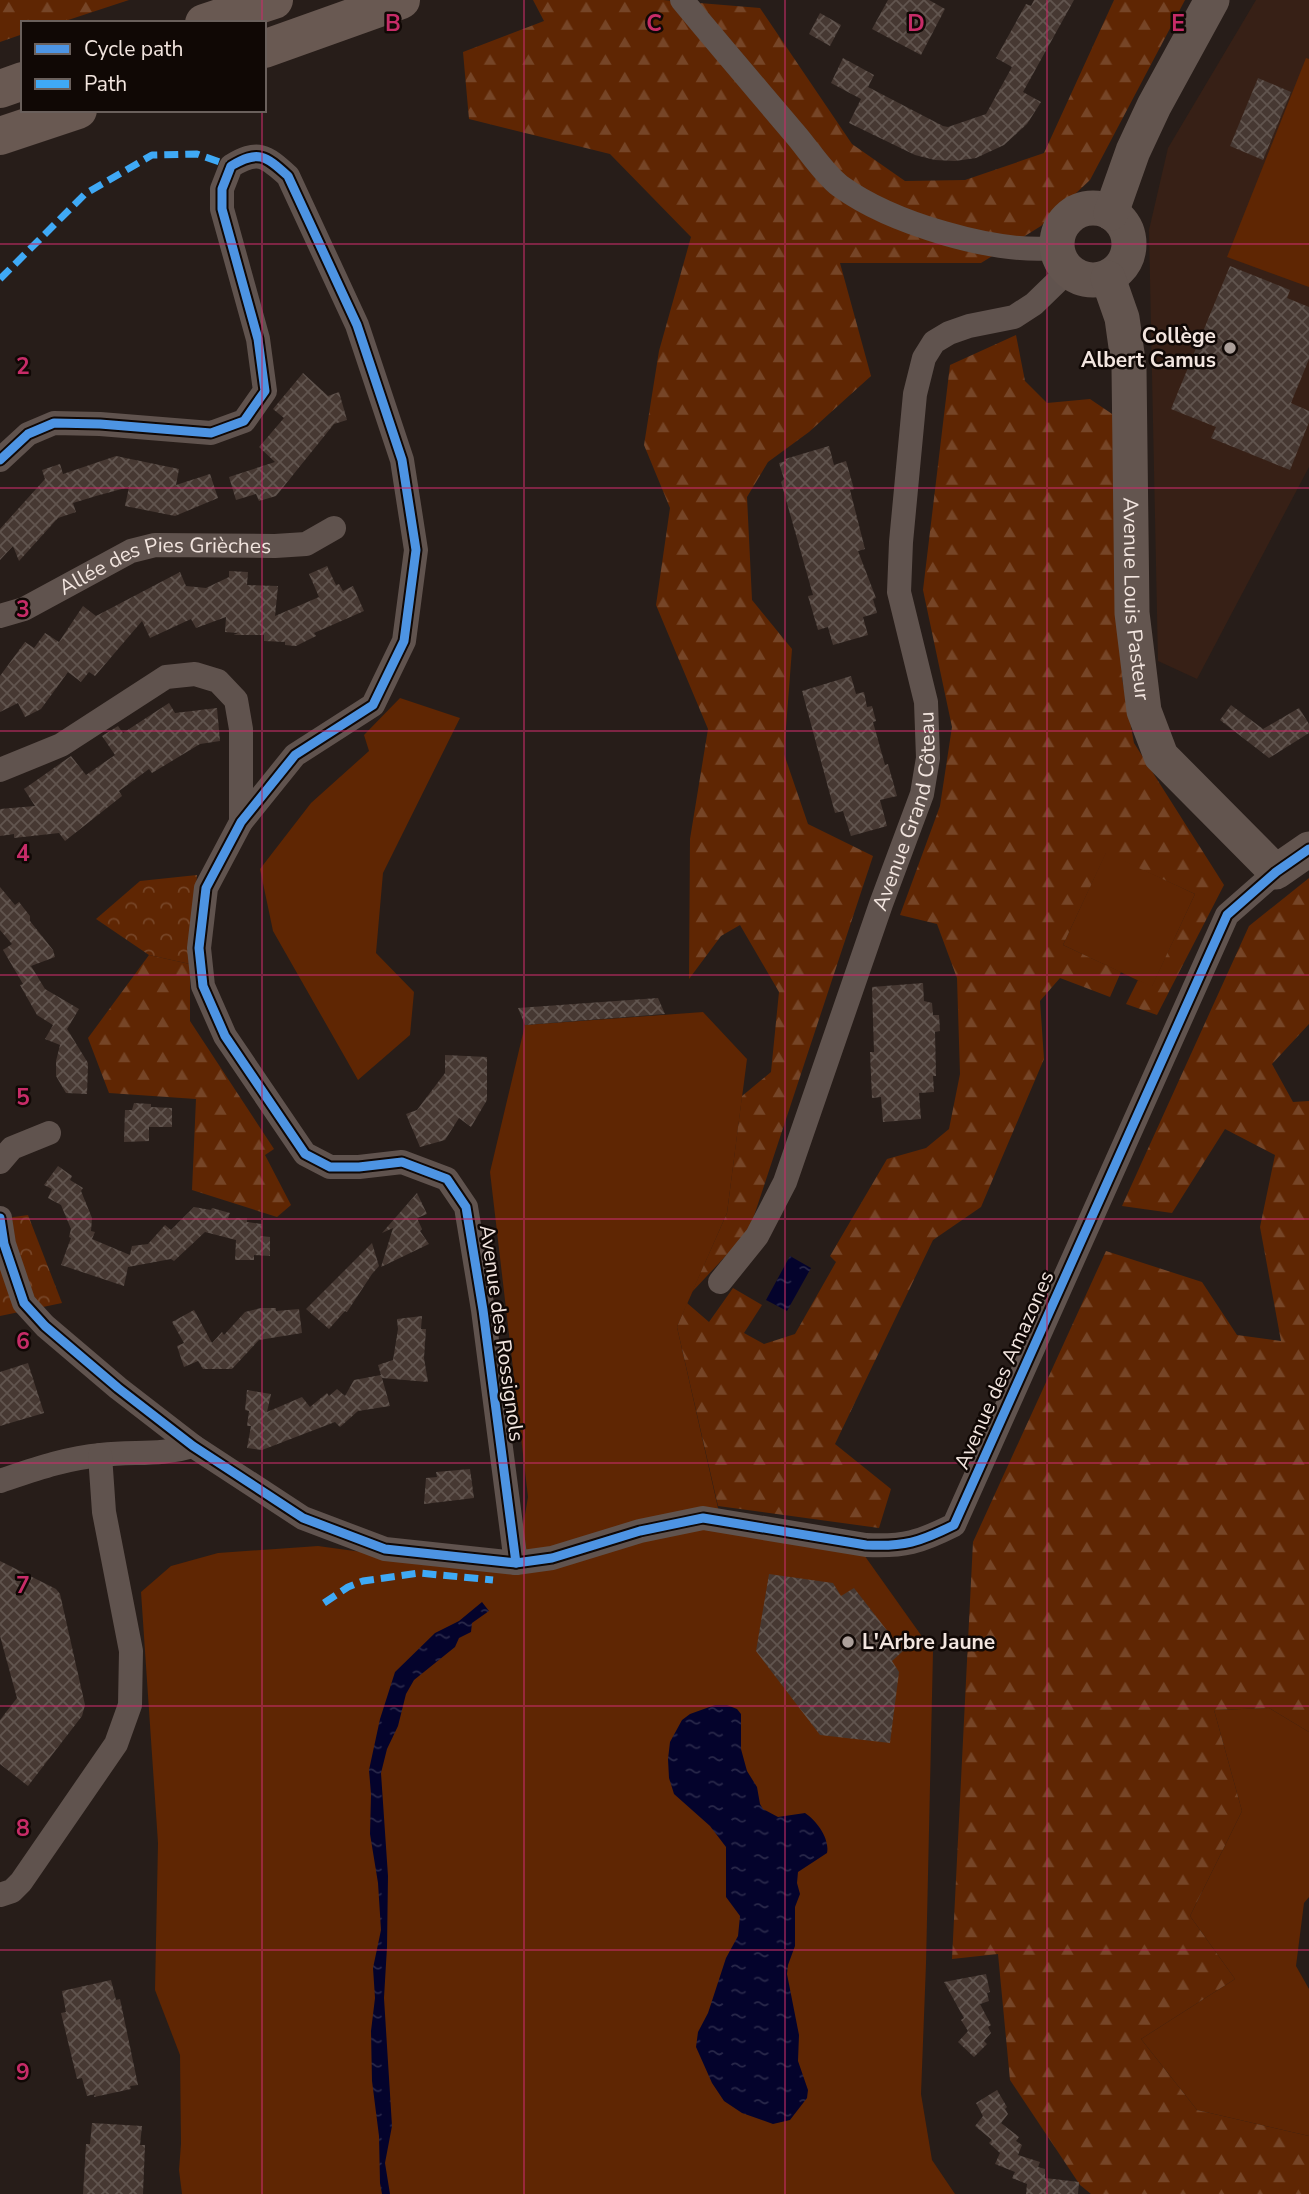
<svg xmlns="http://www.w3.org/2000/svg" width="1309" height="2194" font-family="'Nunito Sans',sans-serif">
  <style>
    .built { fill: #372016 }
    .green { fill: #5f2603 }
    .forest { fill: url(#forest-firs) }
    .park { fill: url(#park-crowns) }
    .water { fill: url(#water-ripples) }
    .building { fill: url(#building-cross-hatch) }
    .lines { fill: none; stroke-linecap: round; stroke-linejoin: round }
    .street { stroke: #60534e; stroke-width: 24 }
    .secondary { stroke: #63554f; stroke-width: 35 }
    .highway { stroke: #695952; stroke-width: 38 }
    .quiet { stroke: #3fa9f5; stroke-width: 7; stroke-dasharray: 14 7; stroke-linecap: butt }
    .cycleway-casing { stroke: #100805; stroke-width: 13 }
    .cycleway { stroke: #4d94e3; stroke-width: 9 }
    .grid { fill: none; stroke: #c72c68; stroke-width: 2; stroke-opacity: 0.55 }
    .poi-dot { fill: #ab9f9a; stroke: #100805; stroke-width: 2.5 }
    .labels { text-anchor: middle; stroke-width: 5; stroke-linejoin: round; paint-order: stroke }
    .poi-label { font-size: 21px; font-weight: bold; fill: #f2e5df; stroke: #100805; text-anchor: end }
    .street-label { font-size: 21px; fill: #f2e5df; stroke: #100805 }
    .grid-label { font-size: 23px; text-anchor: middle; font-weight: bold; fill: #c72c68; stroke: #100805; stroke-width: 5; stroke-linejoin: round; paint-order: stroke }
  </style>
  <defs>
    <pattern id="forest-firs" width="22" height="20" patternUnits="userSpaceOnUse" patternTransform="scale(1.75)"><rect width="22" height="20" fill="#5f2603"/><path d="M5 1l3.5 6h-7zM16 11l3.5 6h-7z" fill="#764527"/></pattern>
    <pattern id="park-crowns" width="20" height="18" patternUnits="userSpaceOnUse" patternTransform="scale(1.75)"><rect width="20" height="18" fill="#5f2603"/><path d="M2 6a3 3 0 1 1 6 0M12 15a3 3 0 1 1 6 0" fill="none" stroke="#764527"/></pattern>
    <pattern id="water-ripples" width="26" height="14" patternUnits="userSpaceOnUse" patternTransform="scale(1.75)"><rect width="26" height="14" fill="#04032c"/><path d="M2 4q2-2 4 0t4 0M15 11q2-2 4 0t4 0" fill="none" stroke="#29284a"/></pattern>
    <pattern id="building-cross-hatch" width="8" height="8" patternUnits="userSpaceOnUse" patternTransform="scale(1.75)"><rect width="8" height="8" fill="#463832"/><path d="M0 0l8 8M0 8l8-8" fill="none" stroke="#61554f"/></pattern>
  </defs>
  <rect width="100%" height="100%" fill="#271d19"/>
  <polygon class="built" points="1256,0 1309,0 1309,467 1197,679 1158,661 1149,230 1168,148"/>
  <g class="green">
    <polygon points="1306,58 1309,59 1309,287 1227,257"/>
    <polygon points="400,698 460,718 383,873 376,953 414,992 410,1035 358,1080 273,931 260,869 311,803 369,751 364,735"/>
    <polygon points="1106,852 1195,894 1152,987 1063,945"/>
    <polygon points="703,1012 747,1059 727,1213 677,1327 723,1530 857,1545 933,1652 926,1964 921,2094 932,2160 955,2194 182,2194 179,2170 181,2144 180,2055 155,1990 158,1843 141,1592 171,1566 218,1553 318,1546 515,1573 528,1497 490,1172 525,1025"/>
    <polygon points="1269,1708 1309,1732 1309,1897 1304,1903 1296,1966 1309,1989 1309,2136 1197,2110 1141,2039 1235,1979 1190,1916 1242,1811 1214,1710"/>
  </g>
  <g class="forest">
    <polygon points="0,0 129,0 59,23 23,23 23,34 0,42"/>
    <polygon points="533,0 663,0 760,8 852,144 905,181 965,180 1044,153 1114,0 1185,0 1090,180 1041,226 981,263 840,263 871,376 809,432 768,462 747,497 752,600 792,649 784,754 808,824 873,856 749,1231 692,1292 727,1213 742,1096 771,1072 779,992 740,925 721,936 689,979 690,839 708,729 656,605 670,508 644,445 659,351 691,237 610,154 469,119 463,52 544,21"/>
    <polygon points="1016,335 1025,381 1047,403 1090,399 1121,420 1122,678 1134,743 1224,885 1157,1015 1126,1004 1138,980 1152,986 1195,894 1106,853 1063,945 1121,972 1110,997 1060,978 1040,1001 1044,1059 981,1207 933,1240 835,1444 891,1489 879,1528 718,1506 677,1327 687,1303 709,1322 733,1288 762,1305 744,1333 764,1344 795,1334 836,1262 830,1256 887,1159 926,1148 949,1129 960,1074 957,978 937,924 900,915 940,806 952,727 923,590 950,365"/>
    <polygon points="1309,878 1309,1024 1272,1064 1293,1102 1309,1101 1309,1732 1269,1708 1214,1710 1242,1811 1190,1916 1235,1979 1141,2039 1197,2110 1309,2136 1309,2194 1091,2194 1080,2185 1010,2080 998,1954 952,1959 973,1542 1106,1251 1202,1282 1237,1335 1281,1341 1260,1227 1275,1155 1225,1129 1172,1213 1122,1206 1249,926"/>
    <polygon points="149,955 190,964 190,1021 274,1149 265,1155 291,1205 277,1217 192,1190 196,1099 109,1093 88,1038"/>
  </g>
  <g class="park">
    <polygon points="197,875 190,964 149,955 96,919 140,881"/>
    <polygon points="28,1215 62,1303 0,1316 0,1219"/>
  </g>
  <g class="water">
    <polygon points="790,1256 811,1268 787,1311 766,1300"/>
    <polygon points="482,1602 489,1611 472,1623 471,1632 459,1638 455,1647 414,1680 406,1694 398,1726 387,1749 381,1773 388,1876 387,1947 384,1998 392,2126 385,2163 390,2194 382,2194 380,2183 379,2136 372,2081 371,2031 375,1998 373,1968 381,1930 378,1883 370,1834 371,1794 369,1770 380,1719 395,1672 435,1633 459,1621"/>
    <path d="M715,1705H727L737,1709L741,1714V1749L747,1771L757,1787L760,1804L763,1809L778,1817L805,1813C817,1821 830,1839 827,1853L798,1872L797,1883L800,1894L795,1907V1946L788,1965L787,1974L799,2035L798,2061L808,2090L807,2098L790,2120L773,2124L742,2113L724,2101L712,2083L696,2047L698,2032L708,2013L726,1958L738,1936L740,1916L726,1897V1847L710,1826L674,1794L669,1778L668,1759L670,1742L682,1720L690,1714Z"/>
  </g>
  <g class="building">
    <polygon points="888,0 929,0 945,9 921,55 872,29"/>
    <polygon points="1034,0 1074,0 1023,92 1041,102 1027,124 1004,145 976,158 955,161 935,160 915,155 849,123 863,95 861,99 831,83 843,58 874,75 868,87 943,126 948,127 986,114 1012,67 996,58 1026,4 1031,6"/>
    <polygon points="820,13 841,25 830,46 809,34"/>
    <polygon points="1258,78 1291,92 1263,160 1230,146"/>
    <polygon points="1230,266 1290,290 1287,298 1309,307 1309,359 1291,403 1309,411 1309,422 1290,470 1211,438 1216,427 1171,409"/>
    <polygon points="303,373 328,396 339,392 347,420 334,424 276,496 259,501 256,494 236,500 229,477 275,462 259,447 284,418 273,409"/>
    <polygon points="829,446 834,465 846,461 854,489 850,490 865,549 858,551 876,598 873,599 877,613 863,617 868,635 833,645 828,627 818,630 808,596 813,595 781,482 784,479 779,463 786,461 785,459"/>
    <polygon points="116,456 179,469 176,485 210,474 218,498 175,516 125,506 129,487 96,496 73,503 76,512 58,518 19,561 13,546 0,560 0,529 45,479 42,470 60,464 63,474"/>
    <polygon points="327,566 336,585 339,584 343,591 353,586 364,611 314,633 316,636 296,646 285,645 285,642 264,641 264,635 234,635 238,633 225,632 226,617 196,628 191,619 150,638 142,621 95,676 89,672 81,682 68,672 41,709 25,717 18,703 0,712 0,676 25,642 34,648 45,633 59,642 83,606 96,616 180,572 186,586 206,588 229,577 229,571 248,572 247,585 278,586 275,616 319,597 309,574"/>
    <polygon points="851,676 856,694 864,692 867,707 872,706 876,721 873,722 885,765 888,764 897,796 880,800 887,826 851,836 843,811 835,813 802,691"/>
    <polygon points="169,703 175,713 217,708 220,741 200,744 152,773 149,769 119,791 122,796 65,841 59,833 14,838 14,834 0,836 0,809 35,806 24,789 71,756 86,775 115,755 102,736 118,726 123,733"/>
    <polygon points="1231,705 1263,729 1299,708 1309,724 1309,733 1269,758 1220,720"/>
    <polygon points="0,887 15,905 19,902 30,916 30,921 53,950 55,957 31,966 45,989 79,1009 67,1029 88,1063 87,1094 66,1093 56,1076 56,1061 60,1045 45,1039 53,1025 37,1015 20,985 23,984 3,950 12,944 0,930"/>
    <polygon points="923,983 924,1001 932,1003 933,1015 939,1015 940,1031 935,1032 936,1076 933,1076 934,1092 919,1093 921,1119 883,1122 881,1097 872,1098 870,1052 874,1052 872,987"/>
    <polygon points="658,998 665,1014 525,1025 518,1008"/>
    <polygon points="445,1055 487,1057 487,1100 471,1127 459,1118 445,1140 420,1147 406,1114 417,1110 445,1073"/>
    <polygon points="134,1103 151,1104 151,1107 172,1108 172,1127 149,1127 149,1141 124,1142 125,1110 132,1110"/>
    <polygon points="58,1166 72,1176 70,1180 83,1188 81,1191 92,1218 91,1231 95,1232 92,1239 130,1255 129,1258 132,1246 148,1244 165,1225 171,1230 194,1207 211,1210 212,1208 230,1213 228,1218 247,1218 247,1222 262,1224 261,1236 270,1237 270,1256 254,1255 254,1260 235,1260 236,1240 205,1232 174,1261 171,1259 128,1267 124,1286 61,1265 71,1238 69,1237 71,1229 61,1205 48,1198 52,1189 44,1185"/>
    <polygon points="417,1193 427,1214 417,1218 422,1229 420,1231 429,1244 381,1267 393,1228 382,1233"/>
    <polygon points="372,1243 379,1266 372,1274 347,1312 345,1311 329,1329 306,1309"/>
    <polygon points="261,1308 276,1308 276,1311 299,1309 302,1333 259,1340 232,1369 203,1369 198,1361 184,1367 177,1346 184,1343 172,1322 194,1310 212,1343 222,1332 224,1335 245,1312"/>
    <polygon points="422,1316 421,1329 426,1329 424,1358 428,1382 382,1378 390,1406 358,1411 340,1427 335,1422 262,1450 247,1448 251,1426 247,1426 249,1411 245,1410 247,1390 271,1394 267,1412 302,1397 310,1407 327,1393 329,1396 337,1389 345,1396 354,1380 381,1375 378,1365 393,1360 398,1329 397,1319"/>
    <polygon points="28,1363 44,1413 0,1426 0,1372"/>
    <polygon points="470,1469 474,1498 424,1504 426,1478 437,1477 436,1472"/>
    <polygon points="0,1561 56,1589 60,1594 85,1705 82,1716 28,1786 0,1764 0,1720 17,1698 0,1636"/>
    <polygon points="769,1574 833,1583 841,1596 854,1588 903,1651 892,1661 899,1672 890,1743 820,1735 756,1651"/>
    <polygon points="986,1974 990,1992 987,1993 989,2001 980,2004 991,2025 988,2027 991,2033 984,2041 987,2044 974,2057 958,2042 968,2031 961,2020 964,2018 944,1982"/>
    <polygon points="111,1980 116,2000 120,1999 138,2085 130,2086 131,2089 94,2097 95,2094 87,2096 82,2078 77,2079 61,2013 66,2012 62,1991"/>
    <polygon points="997,2090 1007,2107 1005,2109 1008,2114 1001,2123 1019,2137 1016,2141 1022,2145 1018,2155 1040,2162 1038,2167 1045,2169 1045,2178 1079,2182 1078,2194 1026,2194 1027,2184 1012,2178 1015,2172 995,2164 1000,2153 989,2143 992,2140 975,2126 983,2116 976,2103"/>
    <polygon points="92,2123 142,2126 140,2145 145,2145 143,2194 83,2194 86,2144 90,2144"/>
  </g>
  <g class="lines">
    <g class="street">
      <path d="M682,0C719,45 757,89 795,134C808,149 824,174 840,186C891,223 994,254 1056,248"/>
      <path d="M0,460L28,434L54,423L100,424L211,433L244,421L265,391L258,339L222,209V189L231,166C258,150 265,155 288,176L357,325L402,460L416,550L404,641L373,705L295,755L241,822L206,888L199,948L203,986L225,1036L305,1154L330,1167H359L402,1162L447,1179L466,1207L483,1310L516,1563"/>
      <path id="s1" d="M0,616L24,609L131,551L155,545L275,546L306,544L334,528"/>
      <polyline points="0,770 61,745 166,677 195,674 218,681 236,700 241,729 241,822"/>
      <polyline points="0,1162 12,1148 49,1133"/>
      <path d="M0,1218L4,1244L24,1303L45,1326L118,1388L193,1446L303,1518L385,1549L516,1563L552,1558L640,1531L703,1518L866,1545C904,1547 920,1542 954,1525L1227,915L1276,872"/>
      <path id="s2" d="M720,1282L757,1236L785,1182L881,904L922,794L928,758L926,702L899,592L901,542L915,394L924,358L934,342L949,333L969,326L1014,317L1034,304L1068,271"/>
      <path d="M0,1481C33,1470 66,1458 101,1455C135,1451 159,1456 193,1446"/>
      <polyline points="0,1895 12,1891 21,1882 116,1744 130,1705 131,1651 104,1512 100,1455"/>
    </g>
    <g class="secondary">
      <circle cx="1093" cy="244" r="36"/>
      <polyline points="1111,213 1133,151 1154,106 1212,0"/>
      <path id="s3" d="M1108,278L1122,318L1129,368L1132,613L1144,711L1161,756L1276,872L1309,849"/>
    </g>
    <g class="highway">
      <polyline points="204,23 274,0"/>
      <polyline points="264,49 401,0"/>
      <polyline points="0,89 23,81"/>
      <polyline points="0,136 78,110"/>
    </g>
    <g class="quiet">
      <polyline points="0,279 85,194 152,155 197,154 231,166"/>
      <polyline points="324,1603 348,1587 363,1581 419,1573 493,1580"/>
    </g>
    <defs>
      <g id="cycleway">
        <path d="M0,460L28,434L54,423L100,424L211,433L244,421L265,391L258,339L222,209V189L231,166C258,150 265,155 288,176L357,325L402,460L416,550L404,641L373,705L295,755L241,822L206,888L199,948L203,986L225,1036L305,1154L330,1167H359L402,1162L447,1179L466,1207L483,1310L516,1563"/>
        <path d="M0,1218L4,1244L24,1303L45,1326L118,1388L193,1446L303,1518L385,1549L516,1563L552,1558L640,1531L703,1518L866,1545C904,1547 920,1542 954,1525L1227,915L1276,872L1309,849"/>
      </g>
    </defs>
    <use href="#cycleway" class="cycleway-casing"/>
    <use href="#cycleway" class="cycleway"/>
  </g>
  <path class="grid" d="M262,0V23M524,0V2194M785,0V2194M1047,0V2194M262,110V2194M0,244H1309M0,488H1309M0,731H1309M0,975H1309M0,1219H1309M0,1463H1309M0,1706H1309M0,1950H1309"/>
  <g class="poi-dot">
    <circle cx="1230" cy="348" r="7"/>
    <circle cx="848" cy="1642" r="7"/>
  </g>
  <g class="labels">
    <g class="poi-label">
      <text x="1216" y="343">Collège<tspan x="1216" dy="24">Albert Camus</tspan></text>
      <text x="862" y="1649" text-anchor="start">L'Arbre Jaune</text>
    </g>
    <g class="street-label">
      <text dy="7" stroke="none"><textPath href="#s1" startOffset="177">Allée des Pies Grièches</textPath></text>
      <text dy="7" stroke="none"><textPath href="#s3" startOffset="324">Avenue Louis Pasteur</textPath></text>
      <text dy="7" stroke="none"><textPath href="#s2" startOffset="511">Avenue Grand Côteau</textPath></text>
      <text transform="translate(502 1333) rotate(82)" y="7">Avenue des Rossignols</text>
      <text transform="translate(1004 1370) rotate(-66)" y="7">Avenue des Amazones</text>
    </g>
  </g>
  <g class="grid-label">
    <text x="393" y="31">B</text>
    <text x="654" y="31">C</text>
    <text x="916" y="31">D</text>
    <text x="1178" y="31">E</text>
    <text x="23" y="374">2</text>
    <text x="23" y="617">3</text>
    <text x="23" y="861">4</text>
    <text x="23" y="1105">5</text>
    <text x="23" y="1349">6</text>
    <text x="23" y="1593">7</text>
    <text x="23" y="1836">8</text>
    <text x="23" y="2080">9</text>
  </g>
  <rect x="21" y="21" width="245" height="91" fill="#100805" stroke="#6a605c" stroke-width="2"/>
  <rect x="35" y="44" width="35" height="10" fill="#4d94e3" stroke="#6a605c" stroke-width="2"/>
  <text x="84" y="56" font-size="21" fill="#f2e5df">Cycle path</text>
  <rect x="35" y="79" width="35" height="10" fill="#3fa9f5" stroke="#6a605c" stroke-width="2"/>
  <text x="84" y="91" font-size="21" fill="#f2e5df">Path</text>
</svg>
